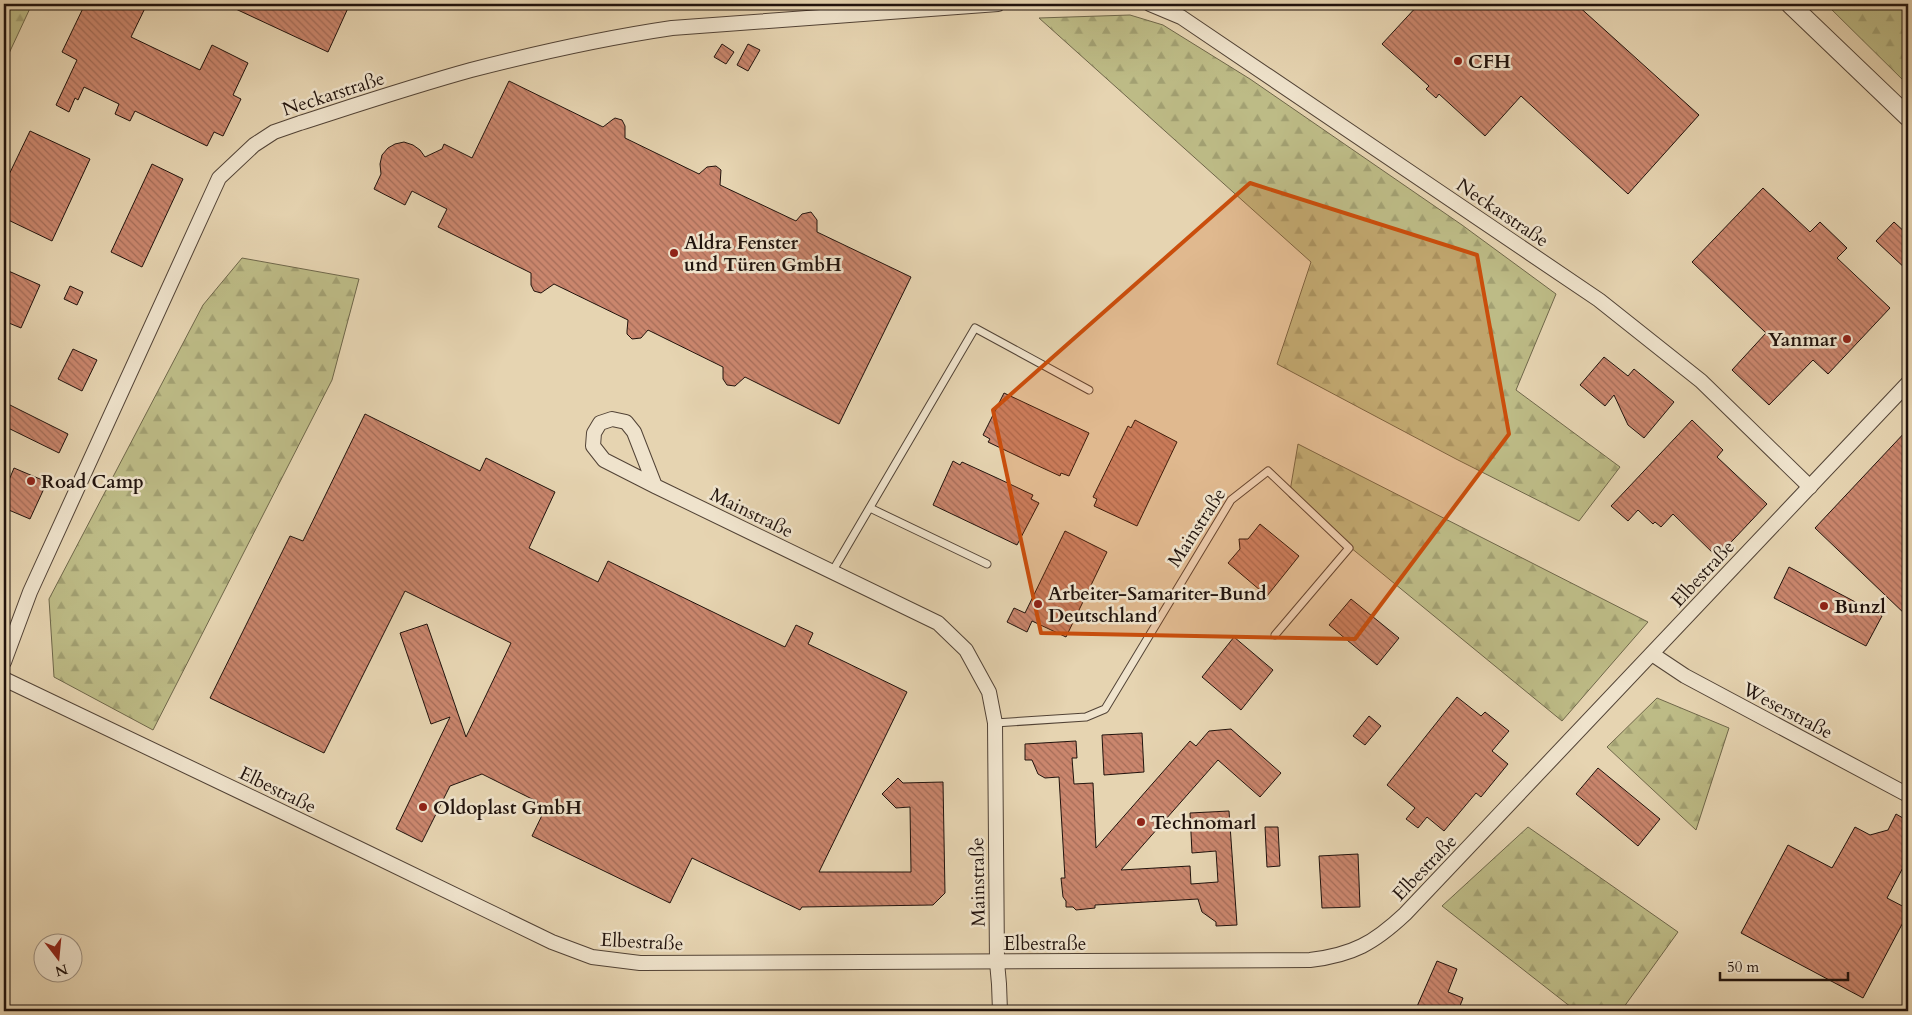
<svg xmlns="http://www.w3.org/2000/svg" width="1912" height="1015" font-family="Cardo,serif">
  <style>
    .forest { fill: url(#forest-firs); stroke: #6f674a }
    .building { fill: url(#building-back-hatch); stroke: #21130d }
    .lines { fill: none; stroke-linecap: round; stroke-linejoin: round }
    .service-casing { stroke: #524336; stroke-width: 9 }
    .minor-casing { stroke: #524336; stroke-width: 16 }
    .tertiary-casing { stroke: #524336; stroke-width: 20 }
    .service { stroke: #efe3cc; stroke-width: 7 }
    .minor { stroke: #efe3cc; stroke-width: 14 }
    .tertiary { stroke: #efe3cc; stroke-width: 18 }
    .marked { fill: #ca4e0c; fill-opacity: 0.2; stroke: #ca4e0c; stroke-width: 4; stroke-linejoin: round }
    .poi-dot { fill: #8f2418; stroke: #efe3cc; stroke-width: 2 }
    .labels { text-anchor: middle; stroke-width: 5; stroke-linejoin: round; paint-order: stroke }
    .poi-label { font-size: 19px; font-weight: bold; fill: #21130d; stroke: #efe3cc; text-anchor: start }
    .street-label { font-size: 19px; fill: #21130d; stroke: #efe3cc }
  </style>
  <defs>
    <pattern id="forest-firs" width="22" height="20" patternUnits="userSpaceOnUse" patternTransform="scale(1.25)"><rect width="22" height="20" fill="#bdbb86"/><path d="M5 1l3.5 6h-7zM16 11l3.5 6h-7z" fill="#a2a072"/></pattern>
    <pattern id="building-back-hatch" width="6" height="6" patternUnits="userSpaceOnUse" patternTransform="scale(1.25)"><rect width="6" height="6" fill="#ca866d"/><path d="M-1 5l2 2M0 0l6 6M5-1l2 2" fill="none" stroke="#a46c58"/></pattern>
  </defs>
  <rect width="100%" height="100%" fill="#e6d4b1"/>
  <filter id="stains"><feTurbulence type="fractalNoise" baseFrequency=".004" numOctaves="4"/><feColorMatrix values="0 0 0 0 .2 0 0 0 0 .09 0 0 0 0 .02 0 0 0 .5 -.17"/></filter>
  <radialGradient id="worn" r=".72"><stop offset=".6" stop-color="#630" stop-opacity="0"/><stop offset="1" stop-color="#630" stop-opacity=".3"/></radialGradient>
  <g class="forest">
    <polygon points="4,4 32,4 4,64"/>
    <polygon points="1826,4 1908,4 1908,85"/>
    <polygon points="1130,15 1163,25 1250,79 1462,225 1556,294 1516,390 1620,467 1579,521 1456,459 1277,364 1311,262 1039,18"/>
    <polygon points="242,258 359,279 332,380 153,730 54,677 49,599 203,305"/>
    <polygon points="1298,444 1648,622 1562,721 1289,497"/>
    <polygon points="1657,698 1729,728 1696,830 1607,747"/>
    <polygon points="1528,827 1678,932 1621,1011 1576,1011 1442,906"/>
  </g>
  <g class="building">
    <polygon points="85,4 147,4 131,37 200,70 212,45 248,63 233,95 241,99 223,136 214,132 207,146 135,111 130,121 115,114 119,104 84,87 78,100 75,98 69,112 56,105 77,60 62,52"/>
    <polygon points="225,4 340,4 348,8 328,52"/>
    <polygon points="1419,4 1576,4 1699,115 1628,194 1521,96 1485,136 1439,94 1436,98 1426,89 1429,86 1382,44"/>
    <polygon points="722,44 734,52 726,64 714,57"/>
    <polygon points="748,44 760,50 748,71 737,65"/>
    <polygon points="509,81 603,127 612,120 615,118 622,120 625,126 625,138 699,174 707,167 716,166 721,170 720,185 796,221 802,214 811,212 817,220 817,232 911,277 839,424 745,377 735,386 727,385 723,379 723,367 648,330 641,338 632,339 627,334 627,331 628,320 554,284 541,293 534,291 531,285 531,273 438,227 447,209 412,191 405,205 374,189 381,174 380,164 382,155 388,148 395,144 404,142 413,145 420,150 425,157 442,149 444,144 472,158"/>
    <polygon points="30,131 90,159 52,241 4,218 4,185"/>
    <polygon points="152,164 183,179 142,267 111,252"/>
    <polygon points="1763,188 1810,232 1820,222 1847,248 1837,258 1890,308 1828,374 1813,360 1769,405 1732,370 1766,333 1692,262"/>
    <polygon points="1894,222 1908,235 1908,271 1876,241"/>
    <polygon points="4,269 40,285 21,328 4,321"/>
    <polygon points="70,286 83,292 77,305 64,299"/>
    <polygon points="73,349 97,360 82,391 58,379"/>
    <polygon points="1604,357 1628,376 1634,369 1674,402 1644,438 1628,425 1614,395 1605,406 1580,385"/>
    <polygon points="1004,393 1089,433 1069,476 1061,473 1060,476 1034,464 988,442 990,439 983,435"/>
    <polygon points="4,402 68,434 59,453 4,426"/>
    <polygon points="365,414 480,471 486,458 555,492 529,548 598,582 608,561 785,647 796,625 813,633 808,644 907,692 819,872 911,872 910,807 896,808 882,794 898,778 903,783 943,782 945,893 933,905 802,907 800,910 692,858 670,903 532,836 546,807 537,803 538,802 482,774 450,786 422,842 396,829 450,717 431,724 400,633 427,624 466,737 511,643 405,591 324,753 210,698 290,536 303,541"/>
    <polygon points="1135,420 1177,442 1137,526 1094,506 1097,499 1093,497 1128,426 1131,428"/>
    <polygon points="1692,420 1723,450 1717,457 1767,504 1717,557 1673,514 1661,527 1655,522 1653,524 1638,510 1628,521 1611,506"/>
    <polygon points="1908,429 1908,617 1815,528"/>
    <polygon points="953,461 960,465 962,462 997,478 1033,495 1031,499 1039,503 1017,545 933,505"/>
    <polygon points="14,468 47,482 30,519 4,508 4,492"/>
    <polygon points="1260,524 1299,556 1267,596 1228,563 1240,549 1239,539 1248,539"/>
    <polygon points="1065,531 1107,552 1066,637 1032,621 1027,632 1007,622 1014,608 1025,613"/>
    <polygon points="1789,567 1882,616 1866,646 1774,598"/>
    <polygon points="1351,599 1399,638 1377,665 1329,625"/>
    <polygon points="1234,637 1273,670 1241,710 1202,677"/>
    <polygon points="1457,697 1481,716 1485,712 1509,731 1492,751 1508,764 1481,797 1476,793 1444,831 1427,817 1418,828 1406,819 1415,808 1387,785"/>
    <polygon points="1369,716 1381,726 1365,745 1353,736"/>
    <polygon points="1231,729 1281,773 1260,797 1218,760 1121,870 1190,866 1191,884 1218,882 1216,851 1192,853 1190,813 1229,811 1237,925 1216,926 1216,922 1202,912 1198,899 1095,905 1095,908 1076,910 1073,907 1066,907 1066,901 1063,897 1061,878 1065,878 1059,777 1045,778 1038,774 1032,760 1025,760 1025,744 1076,741 1077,758 1072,758 1074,784 1093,783 1096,848 1190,741 1196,746 1209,731"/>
    <polygon points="1142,733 1144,772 1104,775 1102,735"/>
    <polygon points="1598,768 1660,819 1638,846 1576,794"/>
    <polygon points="1896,814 1908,821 1908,858 1887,898 1908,909 1908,913 1863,998 1741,933 1788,845 1832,868 1855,827 1870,835 1888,830"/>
    <polygon points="1265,827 1278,827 1280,866 1267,867"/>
    <polygon points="1358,854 1360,907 1322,908 1319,856"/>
    <polygon points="1437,961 1457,969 1448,992 1463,998 1458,1011 1415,1011"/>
  </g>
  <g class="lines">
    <defs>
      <g id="service">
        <polyline points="870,508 987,564"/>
        <polyline points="832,572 975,328 1089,390"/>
        <polyline points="995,723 1086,717 1105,709 1231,500 1268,471 1349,548 1275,635"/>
      </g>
      <g id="minor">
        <polyline points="1150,4 1181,17 1599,300 1701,381 1810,487"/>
        <polyline points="655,486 634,432 626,422 612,419 600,423 594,433 593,446 604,460 655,486 938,623 966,650 989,692 995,723 997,962 999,984 1000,1011"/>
        <polyline points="1652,654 1685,676 1908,795"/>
        <path d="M4,662L30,592L219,178L254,145L274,132L300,123C356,105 413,86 471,70C537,53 604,38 672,28L998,4"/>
        <path d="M4,679L358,848L552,942L592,957L640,963L1310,960C1353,955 1374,943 1405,914L1908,383"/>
      </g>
      <polyline id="tertiary" points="1790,4 1908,117"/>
    </defs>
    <use href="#service" class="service-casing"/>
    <use href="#minor" class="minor-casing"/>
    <use href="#tertiary" class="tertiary-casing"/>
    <use href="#service" class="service"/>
    <use href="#minor" class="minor"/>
    <use href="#tertiary" class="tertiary"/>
  </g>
  <path class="marked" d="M1250,183L1477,255L1509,434L1355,639L1041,633L993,410Z"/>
  <g class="poi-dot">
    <circle cx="1458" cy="61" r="5"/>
    <circle cx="674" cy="253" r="5"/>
    <circle cx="1847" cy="339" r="5"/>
    <circle cx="31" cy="481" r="5"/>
    <circle cx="1038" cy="604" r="5"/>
    <circle cx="1824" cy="606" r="5"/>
    <circle cx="423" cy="807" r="5"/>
    <circle cx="1141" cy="822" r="5"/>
  </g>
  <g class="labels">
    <g class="poi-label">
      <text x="1468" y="68">CFH</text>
      <text x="684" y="249">Aldra Fenster<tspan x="684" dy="22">und Türen GmbH</tspan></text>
      <text x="1837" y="346" text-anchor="end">Yanmar</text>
      <text x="41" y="488">Road Camp</text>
      <text x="1048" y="600">Arbeiter-Samariter-Bund<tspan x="1048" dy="22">Deutschland</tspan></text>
      <text x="1834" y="613">Bunzl</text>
      <text x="433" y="814">Oldoplast GmbH</text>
      <text x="1151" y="829">Technomarl</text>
    </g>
    <g class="street-label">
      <text transform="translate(333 93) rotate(-18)" y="7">Neckarstraße</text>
      <text transform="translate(1503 212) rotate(34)" y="7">Neckarstraße</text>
      <text transform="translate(752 512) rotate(26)" y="7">Mainstraße</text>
      <text transform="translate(1196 527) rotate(-57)" y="7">Mainstraße</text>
      <text transform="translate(1702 573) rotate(-47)" y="7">Elbestraße</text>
      <text transform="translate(1788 710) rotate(28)" y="7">Weserstraße</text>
      <text transform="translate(278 789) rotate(26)" y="7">Elbestraße</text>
      <text transform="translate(1424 867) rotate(-46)" y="7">Elbestraße</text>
      <text transform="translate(977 882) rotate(-91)" y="7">Mainstraße</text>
      <text transform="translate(642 941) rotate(3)" y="7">Elbestraße</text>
      <text x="1045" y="950">Elbestraße</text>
    </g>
  </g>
  <rect width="1912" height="1015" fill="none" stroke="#e6d4b1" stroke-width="20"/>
  <rect x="5" y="5" width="1902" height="1005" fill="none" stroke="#21130d" stroke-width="2.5"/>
  <rect x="10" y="10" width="1892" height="995" fill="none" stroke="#21130d"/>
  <g transform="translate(58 958) rotate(164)"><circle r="24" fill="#efe3cc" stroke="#9d9080"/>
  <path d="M0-4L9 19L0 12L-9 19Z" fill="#8f2418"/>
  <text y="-8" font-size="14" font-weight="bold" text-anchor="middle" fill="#21130d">N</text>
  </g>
  <path d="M1720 972v8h128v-8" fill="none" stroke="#21130d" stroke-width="2.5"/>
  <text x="1727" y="972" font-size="15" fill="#21130d" stroke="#efe3cc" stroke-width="4" paint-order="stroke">50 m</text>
  <rect width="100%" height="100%" filter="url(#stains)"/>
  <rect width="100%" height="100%" fill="url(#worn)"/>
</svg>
